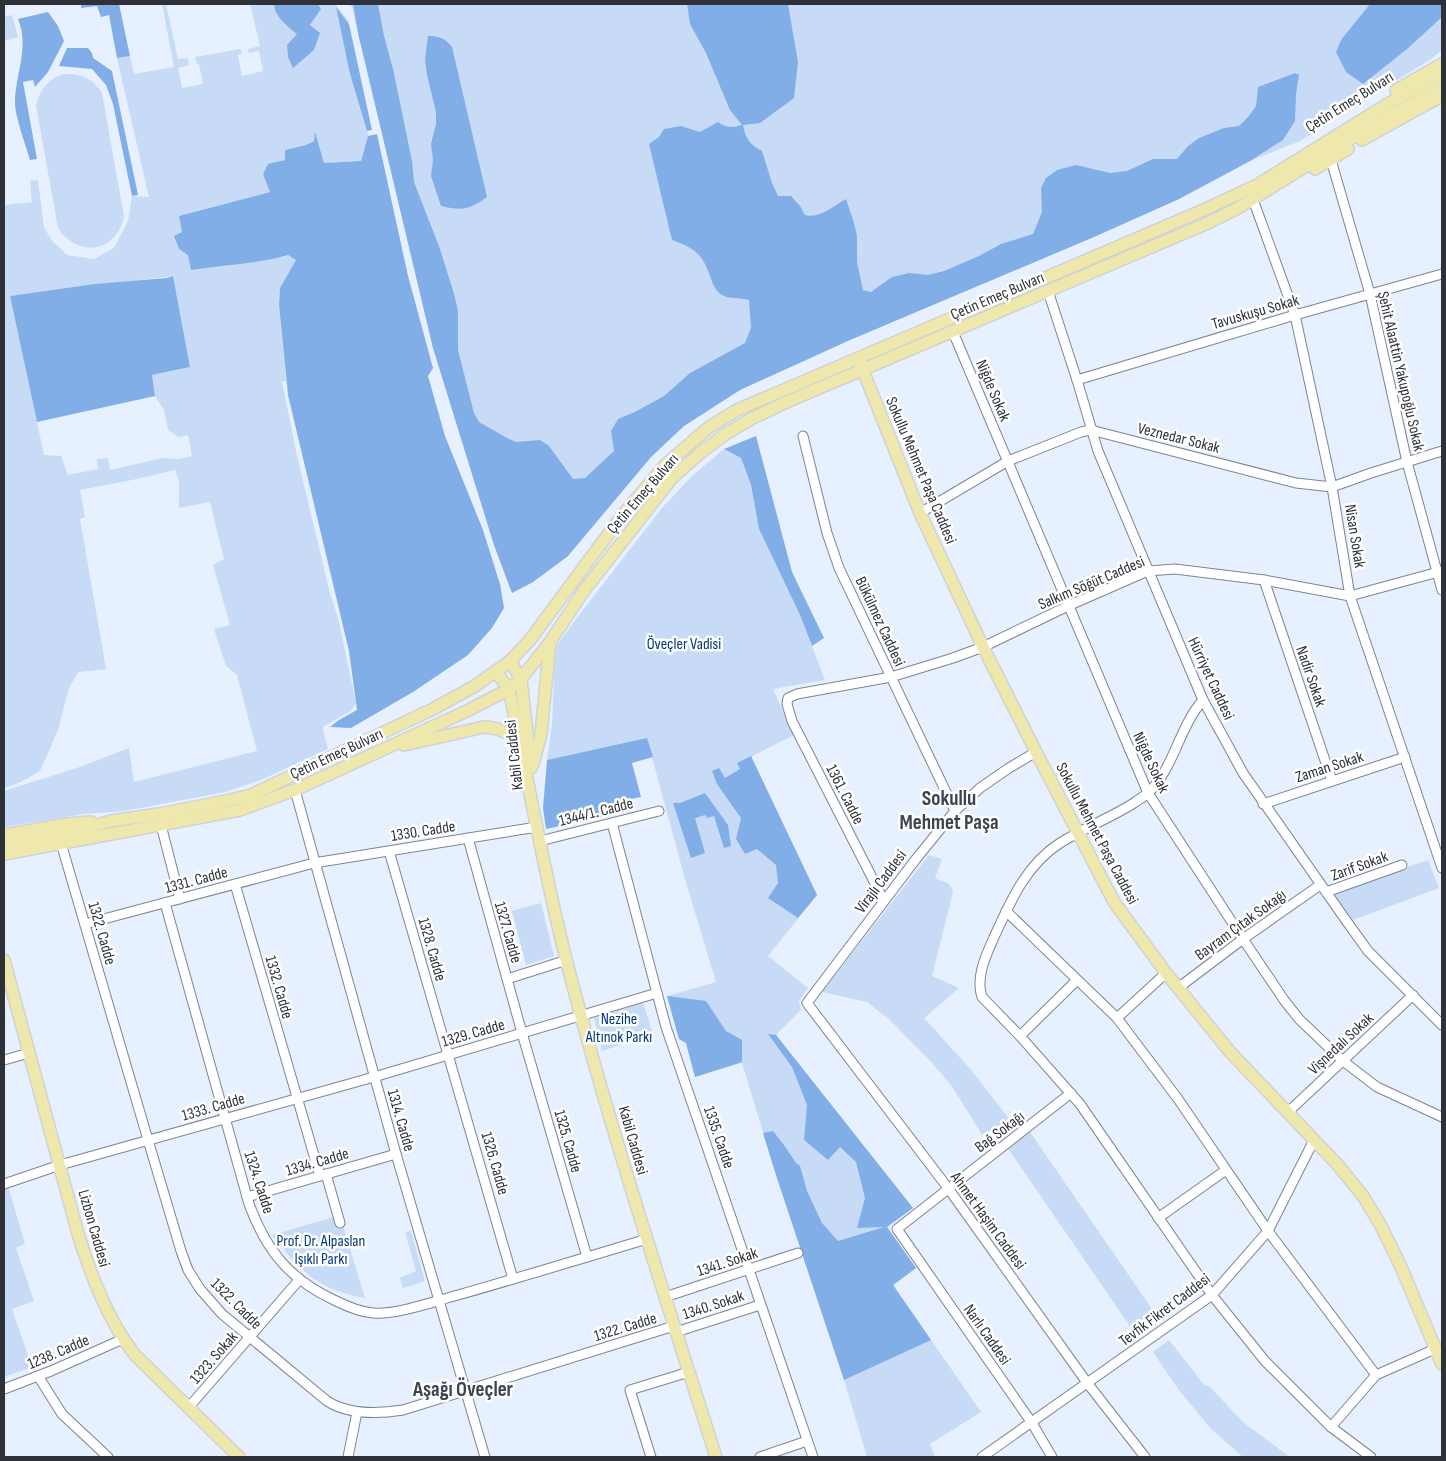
<svg xmlns="http://www.w3.org/2000/svg" width="1446" height="1461" font-family="'Sofia Sans Condensed',sans-serif">
  <style>
    .green { fill: #c7dbf7; fill-rule: evenodd }
    .forest { fill: #82aee8 }
    .lines { fill: none; stroke-linecap: round; stroke-linejoin: round }
    .minor-casing { stroke: #7c8592; stroke-width: 11 }
    .major-casing { stroke: #d1d2d3; stroke-width: 14 }
    .minor { stroke: #fff; stroke-width: 9 }
    .major { stroke: #eee8ac; stroke-width: 11 }
    .labels { text-anchor: middle; stroke-width: 5; stroke-linejoin: round; paint-order: stroke }
    .street-label { font-size: 16px; fill: #2e3238; stroke: #fff }
    .park-label { font-size: 16px; fill: #003a7e; stroke: #fff }
    .district-label { font-size: 21px; font-weight: bold; fill: #3c4450; stroke: #fff }
  </style>
  <rect width="100%" height="100%" fill="#e6f0fe"/>
  <g class="green">
    <path d="M162,4H166L178,59L188,58L189,65L178,68L182,88L203,84L199,64H197L195,57L240,49L242,54L238,55L242,76L263,71L259,51L249,53L248,49L260,46L250,4H274V9L310,25L321,9L318,4H335L349,21V24L337,8L350,74L367,131L368,136L361,161L324,163L315,134L314,140L306,145L285,150V160L263,174L270,192L179,216L182,232L179,249C188,255 197,257 208,259C238,266 258,263 288,255L296,260L280,288L279,305L286,381H282L297,456L330,593L338,618L356,703L351,711L324,726L323,730L328,749L261,780L225,792L125,811L84,814L4,827V791L77,768L129,748L134,782L257,751L237,675L226,666L214,629L230,625L213,565L224,559L210,502L179,508V482L175,470L132,480L80,490L85,517L80,519L106,669L78,672L69,688L58,730L40,771L19,783L4,788V205L32,202L30,181L38,180L44,228L53,242L67,255L94,259L114,248L128,221L132,196L149,197L117,58L130,56L134,74L174,67ZM173,276L190,367L152,375L155,396L164,410L168,430L178,437L188,435L192,456L179,459L163,458L110,470L108,458L97,459L98,469L68,475L61,456L44,455L10,296Z"/>
    <polygon points="347,4 1442,4 1442,50 1431,59 1300,141 1250,161 1179,199 1094,237 850,340 740,390 684,426 651,457 568,556 533,582 512,593 494,545 433,348 352,7"/>
    <polygon points="12,15 18,37 4,41 4,17"/>
    <path d="M64,74C81,73 93,79 102,93L124,216C117,252 78,259 58,228L36,105C40,89 48,79 64,74Z"/>
    <polygon points="724,449 741,458 751,485 759,529 800,615 825,680 773,689 794,735 751,757 817,895 768,956 808,988 799,1001 801,1010 776,1035 913,1208 887,1227 916,1268 893,1285 981,1412 930,1444 935,1457 867,1457 844,1380 777,1178 742,1063 695,1077 686,1043 679,1039 667,996 716,982 685,879 647,739 547,760 552,724 555,648 576,619 662,508 691,477"/>
    <polygon points="929,855 942,859 935,878 949,884 953,892 932,976 959,988 924,1018 972,1071 1017,1129 991,1149 951,1085 933,1064 890,1020 867,1002 822,992"/>
    <polygon points="1428,860 1439,888 1353,920 1334,894 1337,891"/>
    <polygon points="541,903 554,956 526,965 512,911"/>
    <polygon points="643,1003 653,1034 602,1051 594,1018"/>
    <polygon points="1030,1132 1161,1322 1138,1338 1007,1147"/>
    <polygon points="8,1186 25,1244 16,1248 34,1301 12,1309 32,1367 4,1377 4,1187"/>
    <path d="M334,1217L337,1226H343L365,1298C318,1290 300,1271 272,1235Z"/>
    <polygon points="411,1231 425,1281 403,1288 400,1278 416,1271 405,1232"/>
    <polygon points="1169,1340 1205,1386 1208,1385 1244,1423 1290,1457 1243,1457 1211,1429 1178,1389 1153,1352"/>
  </g>
  <g class="forest">
    <polygon points="81,4 119,4 130,56 117,58 109,15 101,17 97,6 81,8"/>
    <path d="M274,4H318L321,9L310,25L320,33L314,50L293,68L288,57L287,45L297,34C288,27 274,16 274,4Z"/>
    <path d="M353,4H378L384,36L393,69L412,161L414,182L440,249L454,294L458,311V350L474,413L479,422L507,438L516,442L540,440L549,446L573,479L585,478L614,451L611,431L618,419L635,412L664,396L690,373L745,343L751,328L749,300C740,297 727,300 719,293C714,288 712,282 710,276C702,253 694,248 672,240L649,144L659,137L664,129L681,126L700,132L718,122C726,128 732,128 742,125L730,110L706,53L690,24L687,4H788L798,62L794,98L760,123L743,125C745,138 750,145 762,151L772,183L778,196H791L800,206L805,215C820,219 833,206 846,199L854,223L857,236V262L863,290L871,292L892,277L909,273L928,275L944,271L979,256L1001,244L1033,234L1042,212L1041,188L1046,178L1057,170L1076,165L1110,173L1127,171L1153,159H1177L1188,146L1199,138L1224,128L1239,126L1249,116L1256,106L1258,87L1295,73L1299,75L1296,94L1295,121L1283,140L1250,161L1179,199L1094,237L850,340L740,390L684,426L651,457L568,556L533,582L512,593L494,545L433,348L358,33Z"/>
    <polygon points="1370,4 1442,4 1442,17 1407,49 1363,84 1346,72 1336,52 1341,40"/>
    <polygon points="336,7 349,24 372,130 367,131 350,74"/>
    <path d="M48,12L58,26L64,41L48,72L35,87L33,80L23,82L37,159L30,160C26,146 15,116 15,103C15,74 30,48 18,19Z"/>
    <path d="M428,36C439,36 445,38 452,47L487,197C469,210 462,211 441,206L431,176L433,160L431,144L436,124V112L427,75L425,59Z"/>
    <polygon points="67,48 88,48 92,53 93,58 112,71 138,195 132,196 113,104 106,85 92,69 59,66"/>
    <path d="M315,132L324,163L361,161L368,136L377,134L408,276L433,368L428,376L445,436L483,530L500,584L504,608L492,628L468,655L413,692L351,728L330,727L339,720L357,710L349,651L288,395L279,305L280,288L296,260L288,255C257,264 224,265 191,270L188,255L179,249L174,236L182,232L179,216L270,192L263,174L268,164L285,160V150L306,145L314,141Z"/>
    <polygon points="173,276 190,367 152,375 155,396 37,422 10,296 95,284 167,278"/>
    <polygon points="756,436 792,572 824,638 812,646 800,615 759,529 751,485 741,458 724,449"/>
    <polygon points="647,738 653,757 632,763 641,797 631,799 627,811 546,829 543,808 547,760"/>
    <polygon points="751,756 817,895 798,918 768,898 778,883 776,865 757,849 745,854 736,839 741,818 717,784 712,771 719,768 725,778 740,769 737,763"/>
    <polygon points="705,793 728,825 731,846 724,848 714,816 707,818 705,815 695,818 705,853 691,858 673,803 680,803"/>
    <polygon points="667,996 706,1001 726,1031 742,1040 742,1062 695,1077 686,1043 679,1039"/>
    <polygon points="768,1034 776,1035 913,1208 887,1227 916,1268 893,1285 931,1340 844,1380 777,1178 763,1133 773,1131 784,1145 796,1163 800,1166 807,1191 822,1223 838,1241 884,1227 857,1228 865,1198 856,1162 840,1147 828,1160 804,1140 807,1105 792,1067"/>
  </g>
  <g class="lines">
    <defs>
      <g id="minor">
        <polyline points="1331,160 1370,294 1407,462 1442,590"/>
        <polyline points="1255,205 1295,315 1332,487 1350,596 1442,868"/>
        <polyline points="1048,291 1077,380 1098,451 1203,700 1243,773 1345,919 1368,951 1442,1025"/>
        <polyline points="953,332 1148,793 1243,939 1284,1000 1299,1019 1343,1061 1377,1087 1442,1117"/>
        <polyline points="1077,380 1295,315 1442,274"/>
        <polyline points="803,436 827,533 839,568 955,811"/>
        <polyline points="920,513 1008,461 1081,432 1091,430 1296,483 1332,487 1371,473 1442,451"/>
        <polyline points="1264,580 1332,781"/>
        <path d="M1203,700C1179,727 1175,766 1149,792C1145,796 1139,799 1134,803C1110,818 1084,828 1060,843C1027,864 1011,900 995,935C987,953 975,977 982,997L1020,1036L1080,1104L1212,1295L1265,1361L1331,1427L1371,1457"/>
        <polyline points="1036,752 1009,768 980,788 955,811 916,859 807,1003 948,1188 1088,1384 1145,1457"/>
        <polyline points="295,790 396,1154 485,1457"/>
        <polyline points="1263,804 1405,757"/>
        <polyline points="612,823 666,1027 813,1457"/>
        <polyline points="161,825 180,899"/>
        <polyline points="468,838 522,1033 587,1257"/>
        <polyline points="540,841 659,811"/>
        <path d="M63,850L148,1140L181,1251L188,1270L200,1289L222,1314L327,1401C349,1415 378,1414 403,1410L674,1326"/>
        <polyline points="389,851 513,1279"/>
        <polyline points="235,884 320,1176"/>
        <polyline points="1326,892 1402,865"/>
        <polyline points="884,901 792,721 787,704 788,698 797,694 891,677 953,658 983,647 1068,606 1148,571 1175,569 1264,580 1350,596 1442,571"/>
        <path d="M165,903L249,1204C266,1250 289,1279 334,1300C346,1306 359,1312 373,1313C397,1315 435,1301 458,1295C521,1277 584,1258 647,1239"/>
        <polyline points="1006,911 1117,1018 1178,1099 1268,1231 1376,1375"/>
        <polyline points="85,924 314,863 537,827"/>
        <polyline points="507,979 567,960"/>
        <polyline points="1178,988 1243,939 1320,885"/>
        <polyline points="1117,1018 1166,973"/>
        <polyline points="1020,1036 1077,980"/>
        <polyline points="4,1060 29,1053"/>
        <polyline points="1287,1113 1413,995"/>
        <polyline points="326,1174 340,1223"/>
        <polyline points="4,1184 60,1165 374,1077 657,993"/>
        <polyline points="247,1197 396,1154"/>
        <polyline points="1158,1218 1226,1170"/>
        <polyline points="665,1297 798,1253"/>
        <polyline points="676,1332 760,1305"/>
        <polyline points="38,1376 62,1414 108,1457"/>
        <polyline points="4,1389 51,1371 123,1339"/>
        <polyline points="189,1407 299,1280"/>
        <polyline points="1331,1427 1376,1375 1435,1349"/>
        <polyline points="348,1457 357,1412"/>
        <polyline points="651,1457 630,1390 689,1372"/>
        <polyline points="760,1457 807,1441"/>
        <polyline points="982,1457 1212,1295 1268,1231 1314,1140"/>
        <polyline points="1052,1457 1032,1423 897,1229 1071,1093"/>
      </g>
      <g id="major">
        <polyline points="1396,90 1442,64"/>
        <polyline points="1362,140 1423,106 1442,96"/>
        <polyline points="1315,169 1348,149"/>
        <polyline points="860,363 920,513 983,647 1036,752 1114,902 1166,973 1230,1052 1337,1164 1363,1196 1381,1226 1401,1267 1442,1364"/>
        <polyline points="510,661 521,679 531,768"/>
        <path d="M496,672L509,689C528,780 544,873 567,963C610,1130 664,1293 716,1457"/>
        <path d="M404,745L484,727C498,727 507,733 519,740"/>
        <polyline points="533,764 541,734 550,642"/>
        <polyline points="4,835 67,824 91,822"/>
        <polyline points="4,844 77,831 111,821 159,814 231,800 251,795 433,709 475,686 510,661 529,641 624,513 665,465 708,428 737,410 1199,212 1257,185 1391,102 1442,73"/>
        <polyline points="4,854 240,810 295,790 469,710 509,689 521,679 550,642 583,592 672,478 699,454 724,435 753,418 791,400 1208,223 1238,208 1358,134 1442,86"/>
        <path d="M4,960L78,1234C92,1277 107,1319 135,1355L239,1457"/>
      </g>
    </defs>
    <use href="#minor" class="minor-casing"/>
    <use href="#major" class="major-casing"/>
    <use href="#minor" class="minor"/>
    <use href="#major" class="major"/>
  </g>
  <g class="labels">
    <g class="street-label">
      <text transform="translate(1349 101) rotate(-32)" y="6">Çetin Emeç Bulvarı</text>
      <text transform="translate(997 295) rotate(-23)" y="6">Çetin Emeç Bulvarı</text>
      <text transform="translate(1255 311) rotate(-16)" y="6">Tavuskuşu Sokak</text>
      <text transform="translate(1402 371) rotate(77)" y="6">Şehit Alaattin Yakupoğlu Sokak</text>
      <text transform="translate(994 390) rotate(67)" y="6">Niğde Sokak</text>
      <text transform="translate(1179 437) rotate(14)" y="6">Veznedar Sokak</text>
      <text transform="translate(922 470) rotate(67)" y="6">Sokullu Mehmet Paşa Caddesi</text>
      <text transform="translate(642 493) rotate(-49)" y="6">Çetin Emeç Bulvarı</text>
      <text transform="translate(1356 536) rotate(81)" y="6">Nisan Sokak</text>
      <text transform="translate(1091 582) rotate(-23)" y="6">Salkım Söğüt Caddesi</text>
      <text transform="translate(881 621) rotate(65)" y="6">Bükülmez Caddesi</text>
      <text transform="translate(1312 676) rotate(71)" y="6">Nadir Sokak</text>
      <text transform="translate(1212 678) rotate(65)" y="6">Hürriyet Caddesi</text>
      <text transform="translate(336 753) rotate(-25)" y="6">Çetin Emeç Bulvarı</text>
      <text transform="translate(513 755) rotate(-96)" y="6">Kabil Caddesi</text>
      <text transform="translate(1152 762) rotate(65)" y="6">Niğde Sokak</text>
      <text transform="translate(1329 766) rotate(-18)" y="6">Zaman Sokak</text>
      <text transform="translate(846 794) rotate(63)" y="6">1361. Cadde</text>
      <text transform="translate(596 811) rotate(-14)" y="6">1344/1. Cadde</text>
      <text transform="translate(423 830) rotate(-9)" y="6">1330. Cadde</text>
      <text transform="translate(1098 833) rotate(62)" y="6">Sokullu Mehmet Paşa Caddesi</text>
      <text transform="translate(1359 865) rotate(-20)" y="6">Zarif Sokak</text>
      <text transform="translate(196 879) rotate(-15)" y="6">1331. Cadde</text>
      <text transform="translate(880 881) rotate(-53)" y="6">Virajlı Caddesi</text>
      <text transform="translate(1240 924) rotate(-36)" y="6">Bayram Çıtak Sokağı</text>
      <text transform="translate(509 932) rotate(74)" y="6">1327. Cadde</text>
      <text transform="translate(103 933) rotate(74)" y="6">1322. Cadde</text>
      <text transform="translate(433 949) rotate(74)" y="6">1328. Cadde</text>
      <text transform="translate(280 987) rotate(74)" y="6">1332. Cadde</text>
      <text transform="translate(473 1032) rotate(-16)" y="6">1329. Cadde</text>
      <text transform="translate(1340 1043) rotate(-43)" y="6">Vişnedalı Sokak</text>
      <text transform="translate(213 1106) rotate(-16)" y="6">1333. Cadde</text>
      <text transform="translate(402 1120) rotate(74)" y="6">1314. Cadde</text>
      <text transform="translate(999 1131) rotate(-37)" y="6">Bağ Sokağı</text>
      <text transform="translate(720 1137) rotate(71)" y="6">1335. Cadde</text>
      <text transform="translate(634 1140) rotate(74)" y="6">Kabil Caddesi</text>
      <text transform="translate(569 1141) rotate(74)" y="6">1325. Cadde</text>
      <text transform="translate(317 1161) rotate(-16)" y="6">1334. Cadde</text>
      <text transform="translate(496 1163) rotate(74)" y="6">1326. Cadde</text>
      <text transform="translate(260 1182) rotate(72)" y="6">1324. Cadde</text>
      <text transform="translate(989 1220) rotate(54)" y="6">Ahmet Haşim Caddesi</text>
      <text transform="translate(95 1228) rotate(74)" y="6">Lizbon Caddesi</text>
      <text transform="translate(727 1261) rotate(-18)" y="6">1341. Sokak</text>
      <text transform="translate(237 1303) rotate(45)" y="6">1322. Cadde</text>
      <text transform="translate(713 1304) rotate(-18)" y="6">1340. Sokak</text>
      <text transform="translate(1164 1309) rotate(-37)" y="6">Tevfik Fikret Caddesi</text>
      <text transform="translate(625 1326) rotate(-17)" y="6">1322. Cadde</text>
      <text transform="translate(988 1334) rotate(55)" y="6">Narlı Caddesi</text>
      <text transform="translate(58 1351) rotate(-23)" y="6">1238. Cadde</text>
      <text transform="translate(213 1357) rotate(-49)" y="6">1323. Sokak</text>
    </g>
    <g class="park-label">
      <text x="684" y="649">Öveçler Vadisi</text>
      <text x="619" y="1024">Nezihe<tspan x="619" dy="18">Altınok Parkı</tspan></text>
      <text x="321" y="1246">Prof. Dr. Alpaslan<tspan x="321" dy="18">Işıklı Parkı</tspan></text>
    </g>
    <g class="district-label">
      <text x="949" y="805">Sokullu<tspan x="949" dy="24">Mehmet Paşa</tspan></text>
      <text x="463" y="1396">Aşağı Öveçler</text>
    </g>
  </g>
  <rect width="1446" height="1461" fill="none" stroke="#2e3238" stroke-width="10"/>
</svg>
